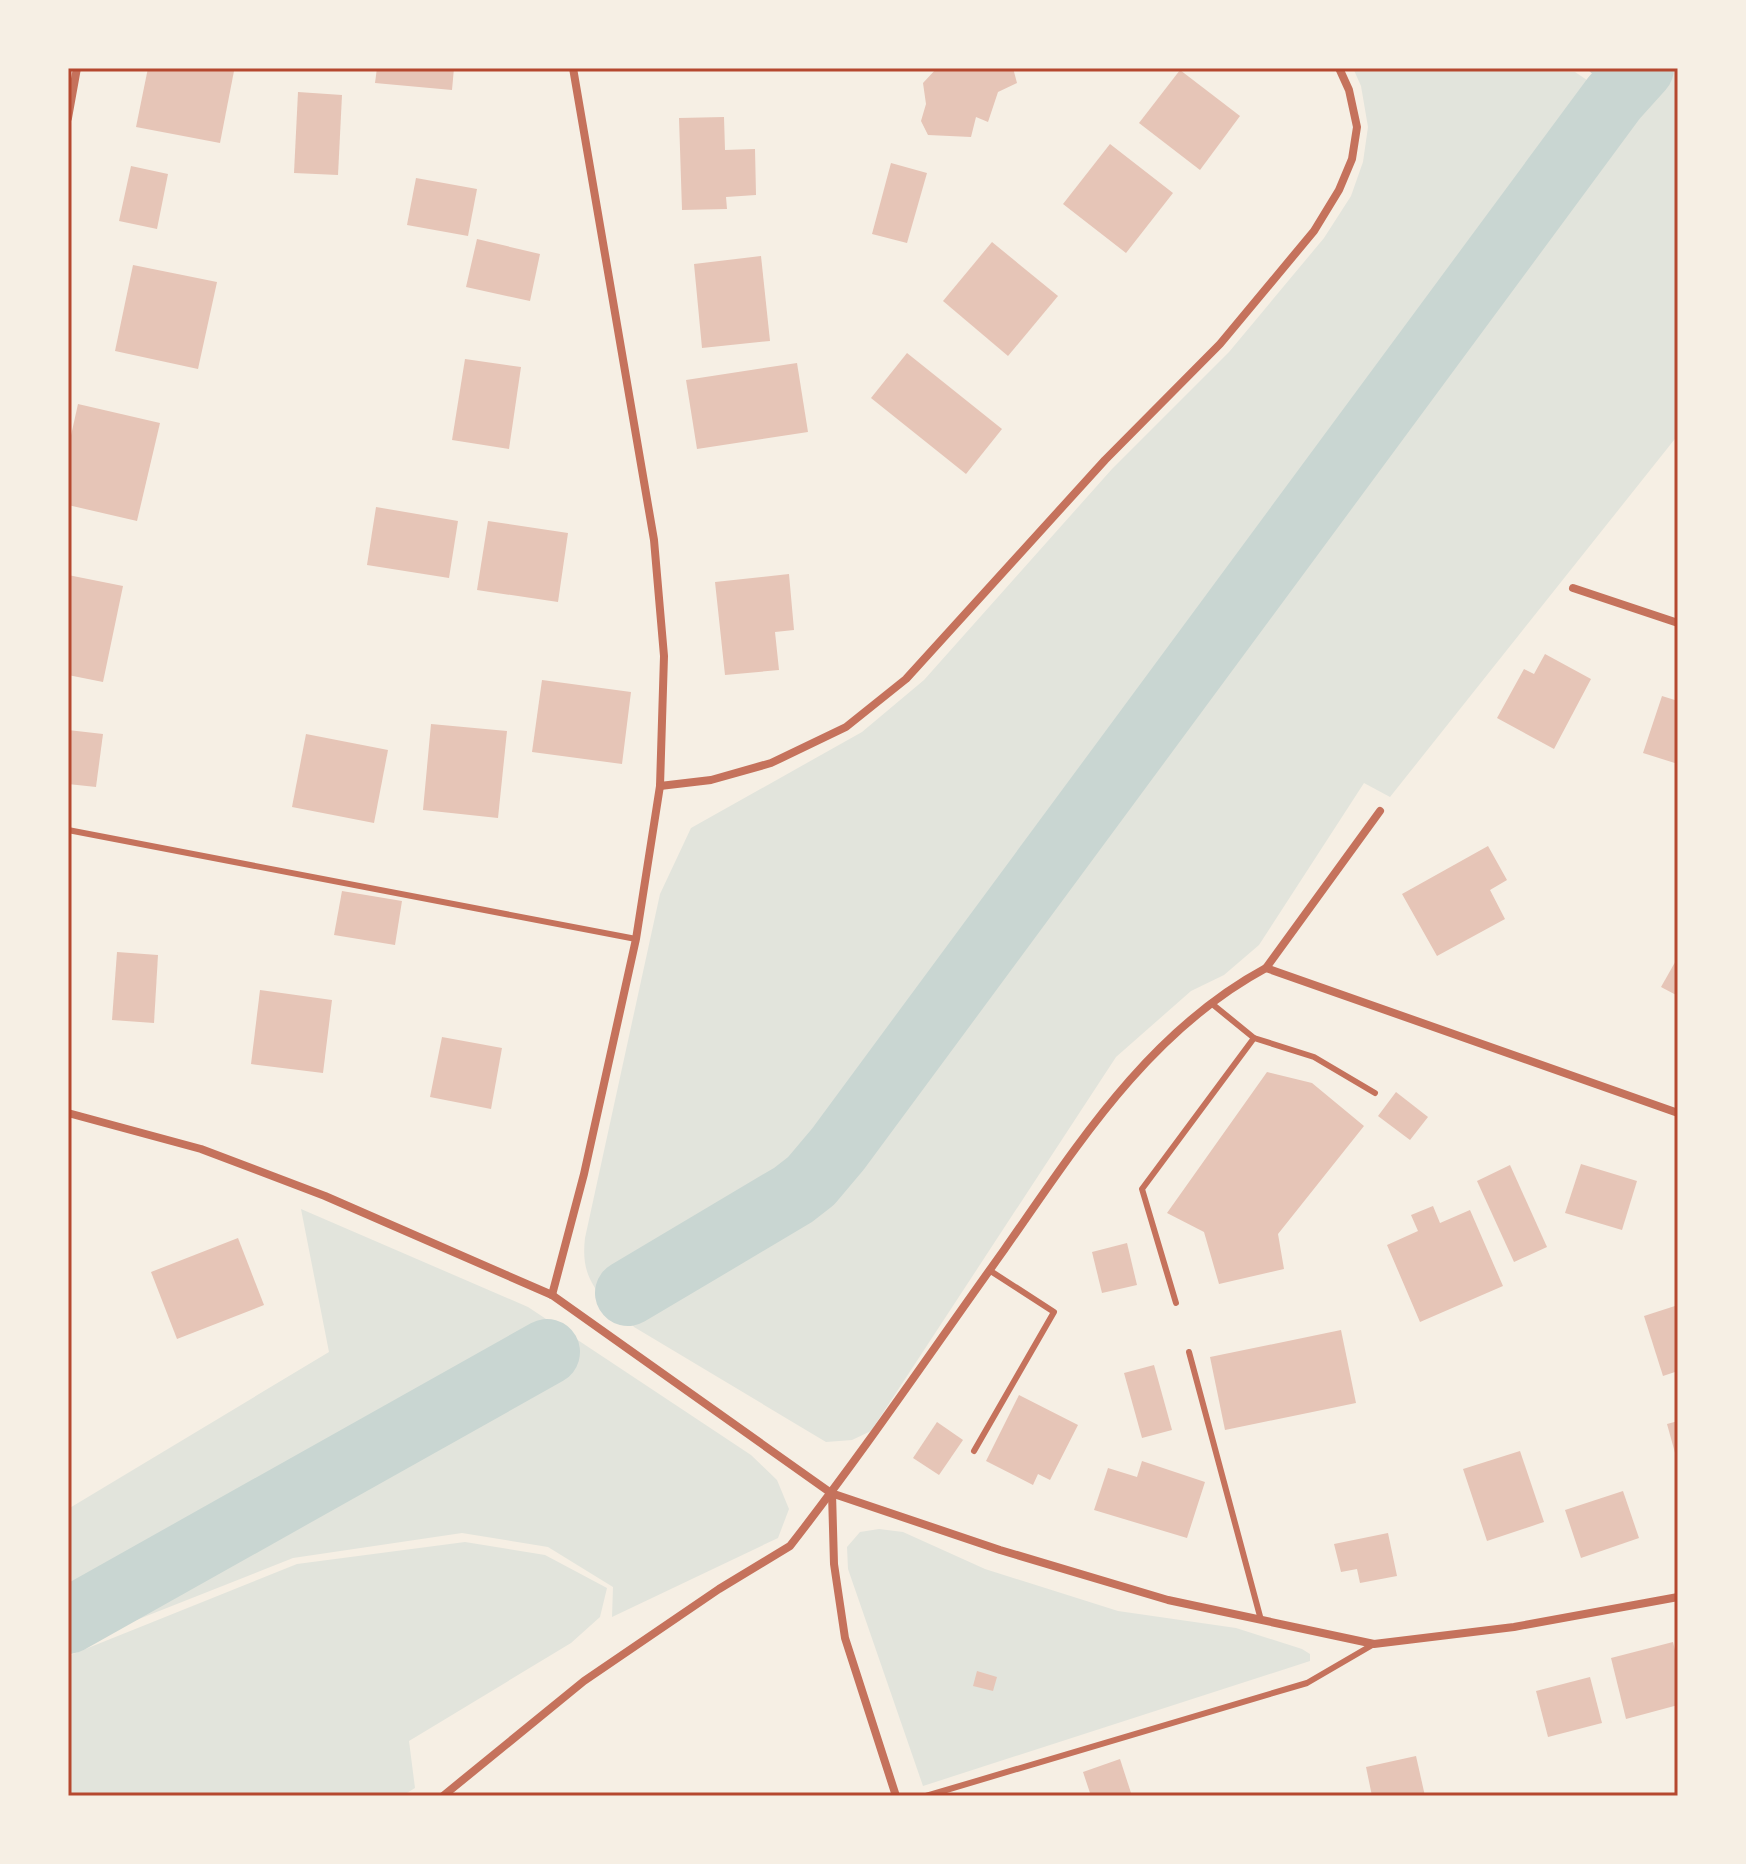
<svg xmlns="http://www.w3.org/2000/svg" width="1746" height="1864" font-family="Inter,sans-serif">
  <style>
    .green { fill: #e2e4dc }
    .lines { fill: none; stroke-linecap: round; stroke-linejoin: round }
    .stream { stroke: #c9d6d2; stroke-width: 11 }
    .river { stroke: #c9d6d2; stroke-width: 66 }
    .building { fill: #e6c5b7 }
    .service { stroke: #c5725c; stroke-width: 6 }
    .minor { stroke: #c5725c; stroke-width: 8 }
    .neatline { fill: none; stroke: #b5482f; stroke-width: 3 }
  </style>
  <rect width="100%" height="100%" fill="#f6efe4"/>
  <g class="green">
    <path d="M1353,68L1575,72L1605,92L807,1171L603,1299C587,1279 582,1264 585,1238L660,894L691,828L862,732L924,680L1112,469L1229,352L1324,238L1351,196L1363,162L1368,127L1361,86Z"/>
    <polygon points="1667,68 1678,68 1678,435 1390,797 1364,783 1259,945 1224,975 1191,991 1116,1057 871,1431 852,1440 826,1442 634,1327 621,1310 817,1197"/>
    <polygon points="301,1209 528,1307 751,1455 777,1480 789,1509 778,1538 612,1617 613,1587 548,1547 462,1533 293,1558 68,1647 68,1509 329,1352"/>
    <polygon points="879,1529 903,1532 985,1569 1118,1611 1236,1628 1302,1649 1310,1654 1310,1661 923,1786 848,1569 847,1547 860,1532"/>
    <polygon points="465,1542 545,1555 607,1588 600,1617 571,1643 409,1741 415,1788 402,1796 68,1796 68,1656 297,1564"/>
  </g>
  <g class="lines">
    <polyline class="stream" points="1594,68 1621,90"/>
    <g class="river">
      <polyline points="628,1293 793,1195 811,1181 838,1149 1614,98 1641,68"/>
      <polyline points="68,1621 547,1352"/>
    </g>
  </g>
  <g class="building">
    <polygon points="148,68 234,71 220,143 136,127"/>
    <polygon points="377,68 454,68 452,90 375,83"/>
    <polygon points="937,68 1013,68 1017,83 998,92 988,122 976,117 971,137 928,135 921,121 926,104 923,83"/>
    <polygon points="1180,70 1240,116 1200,170 1139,123"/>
    <polygon points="298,92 342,95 338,175 294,173"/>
    <polygon points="724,117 725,150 755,149 756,195 726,197 727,209 682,210 679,118"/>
    <polygon points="1110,144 1173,193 1126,253 1063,204"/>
    <polygon points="891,163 927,173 907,243 872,234"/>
    <polygon points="131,166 168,174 157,229 119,221"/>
    <polygon points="416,178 477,189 468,236 407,225"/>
    <polygon points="477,239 540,254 530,301 466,287"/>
    <polygon points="992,242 1058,296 1008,356 943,301"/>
    <polygon points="761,256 770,341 702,348 694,264"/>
    <polygon points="133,265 217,282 198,369 115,351"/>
    <polygon points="907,353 1002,429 966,474 871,398"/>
    <polygon points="465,359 521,367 509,449 452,440"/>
    <polygon points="797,363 808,432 697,449 686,380"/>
    <polygon points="78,404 160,423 137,521 68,505 68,449"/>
    <polygon points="376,507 458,521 449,578 367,565"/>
    <polygon points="488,521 568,533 558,602 477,590"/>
    <polygon points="789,574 794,630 775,632 779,670 725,675 715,582"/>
    <polygon points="68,575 123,586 103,682 68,675"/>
    <polygon points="1545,654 1591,679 1554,749 1497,718 1524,669 1534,674"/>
    <polygon points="542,680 631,692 622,764 532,752"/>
    <polygon points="1662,696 1678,701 1678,764 1643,753"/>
    <polygon points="431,724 507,731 498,818 423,810"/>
    <polygon points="68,730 103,734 96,787 68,784"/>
    <polygon points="306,734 388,750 374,823 292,807"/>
    <polygon points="1488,846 1507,880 1490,890 1505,919 1437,956 1402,894"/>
    <polygon points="342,891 402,901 395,945 334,935"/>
    <polygon points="117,952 158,955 154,1023 112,1020"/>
    <polygon points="1678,957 1678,996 1661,987"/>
    <polygon points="260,990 332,1000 323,1073 251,1064"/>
    <polygon points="442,1037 502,1048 491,1109 430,1097"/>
    <polygon points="1267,1072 1312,1083 1364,1126 1278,1234 1284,1269 1219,1284 1204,1232 1167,1213"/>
    <polygon points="1396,1092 1428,1117 1410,1140 1378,1116"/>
    <polygon points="1581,1164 1637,1181 1622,1230 1565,1213"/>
    <polygon points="1510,1165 1547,1247 1514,1262 1477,1181"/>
    <polygon points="1433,1206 1440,1223 1470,1210 1503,1286 1420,1322 1387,1245 1418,1231 1411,1215"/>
    <polygon points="238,1238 264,1305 177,1339 151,1272"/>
    <polygon points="1127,1243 1137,1285 1102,1293 1092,1252"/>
    <polygon points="1678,1305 1678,1371 1663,1376 1644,1316"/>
    <polygon points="1341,1330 1356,1403 1225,1430 1210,1357"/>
    <polygon points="1154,1365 1172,1430 1142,1438 1124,1373"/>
    <polygon points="1019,1395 1078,1425 1050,1480 1038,1474 1033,1485 986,1461"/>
    <polygon points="1678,1421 1678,1460 1677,1460 1667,1424"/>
    <polygon points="937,1422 963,1440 939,1475 913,1458"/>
    <polygon points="1520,1451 1544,1522 1487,1541 1463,1469"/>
    <polygon points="1142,1461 1205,1482 1187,1538 1094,1510 1108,1468 1137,1477"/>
    <polygon points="1623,1491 1639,1538 1581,1558 1565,1510"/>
    <polygon points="1388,1533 1397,1576 1360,1583 1357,1569 1341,1572 1334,1544"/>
    <polygon points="1673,1642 1678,1663 1678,1705 1626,1719 1611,1658"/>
    <polygon points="977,1671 997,1677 993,1691 973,1686"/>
    <polygon points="1590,1677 1602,1723 1548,1737 1536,1691"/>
    <polygon points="1416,1756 1425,1796 1372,1796 1366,1767"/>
    <polygon points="1120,1759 1132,1796 1091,1796 1083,1772"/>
  </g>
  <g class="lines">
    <g class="service">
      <polyline points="68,830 636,939"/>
      <polyline points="1211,1003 1254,1038"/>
      <polyline points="1176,1303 1142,1189 1254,1038 1314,1057 1375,1093"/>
      <polyline points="1189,1352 1261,1620"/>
      <polyline points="974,1451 1054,1312 989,1270"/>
      <polyline points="926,1796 1307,1683 1374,1644"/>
    </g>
    <g class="minor">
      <polyline points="68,118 77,68"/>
      <polyline points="1573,588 1678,623"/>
      <polyline points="660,786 711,780 771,763 846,727 906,679 1105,460 1220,344 1314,231 1339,190 1352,159 1357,127 1349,90 1339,68"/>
      <polyline points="1266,968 1380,811"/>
      <polyline points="68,1113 201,1149 325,1196 552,1295 831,1493 1000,1550 1168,1600 1374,1644 1514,1627 1678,1597"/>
      <polyline points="552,1295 584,1174 636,939 660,786 664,656 654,540 573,68"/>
      <polyline points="832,1493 834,1564 845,1638 896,1796"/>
      <path d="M443,1796L584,1681L719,1589L790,1546C865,1450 933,1349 1004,1250C1078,1144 1149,1031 1266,968L1678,1113"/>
    </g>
  </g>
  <rect width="1746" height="1864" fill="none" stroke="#f6efe4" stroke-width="140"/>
  <rect x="70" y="70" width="1606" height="1724" class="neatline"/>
</svg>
